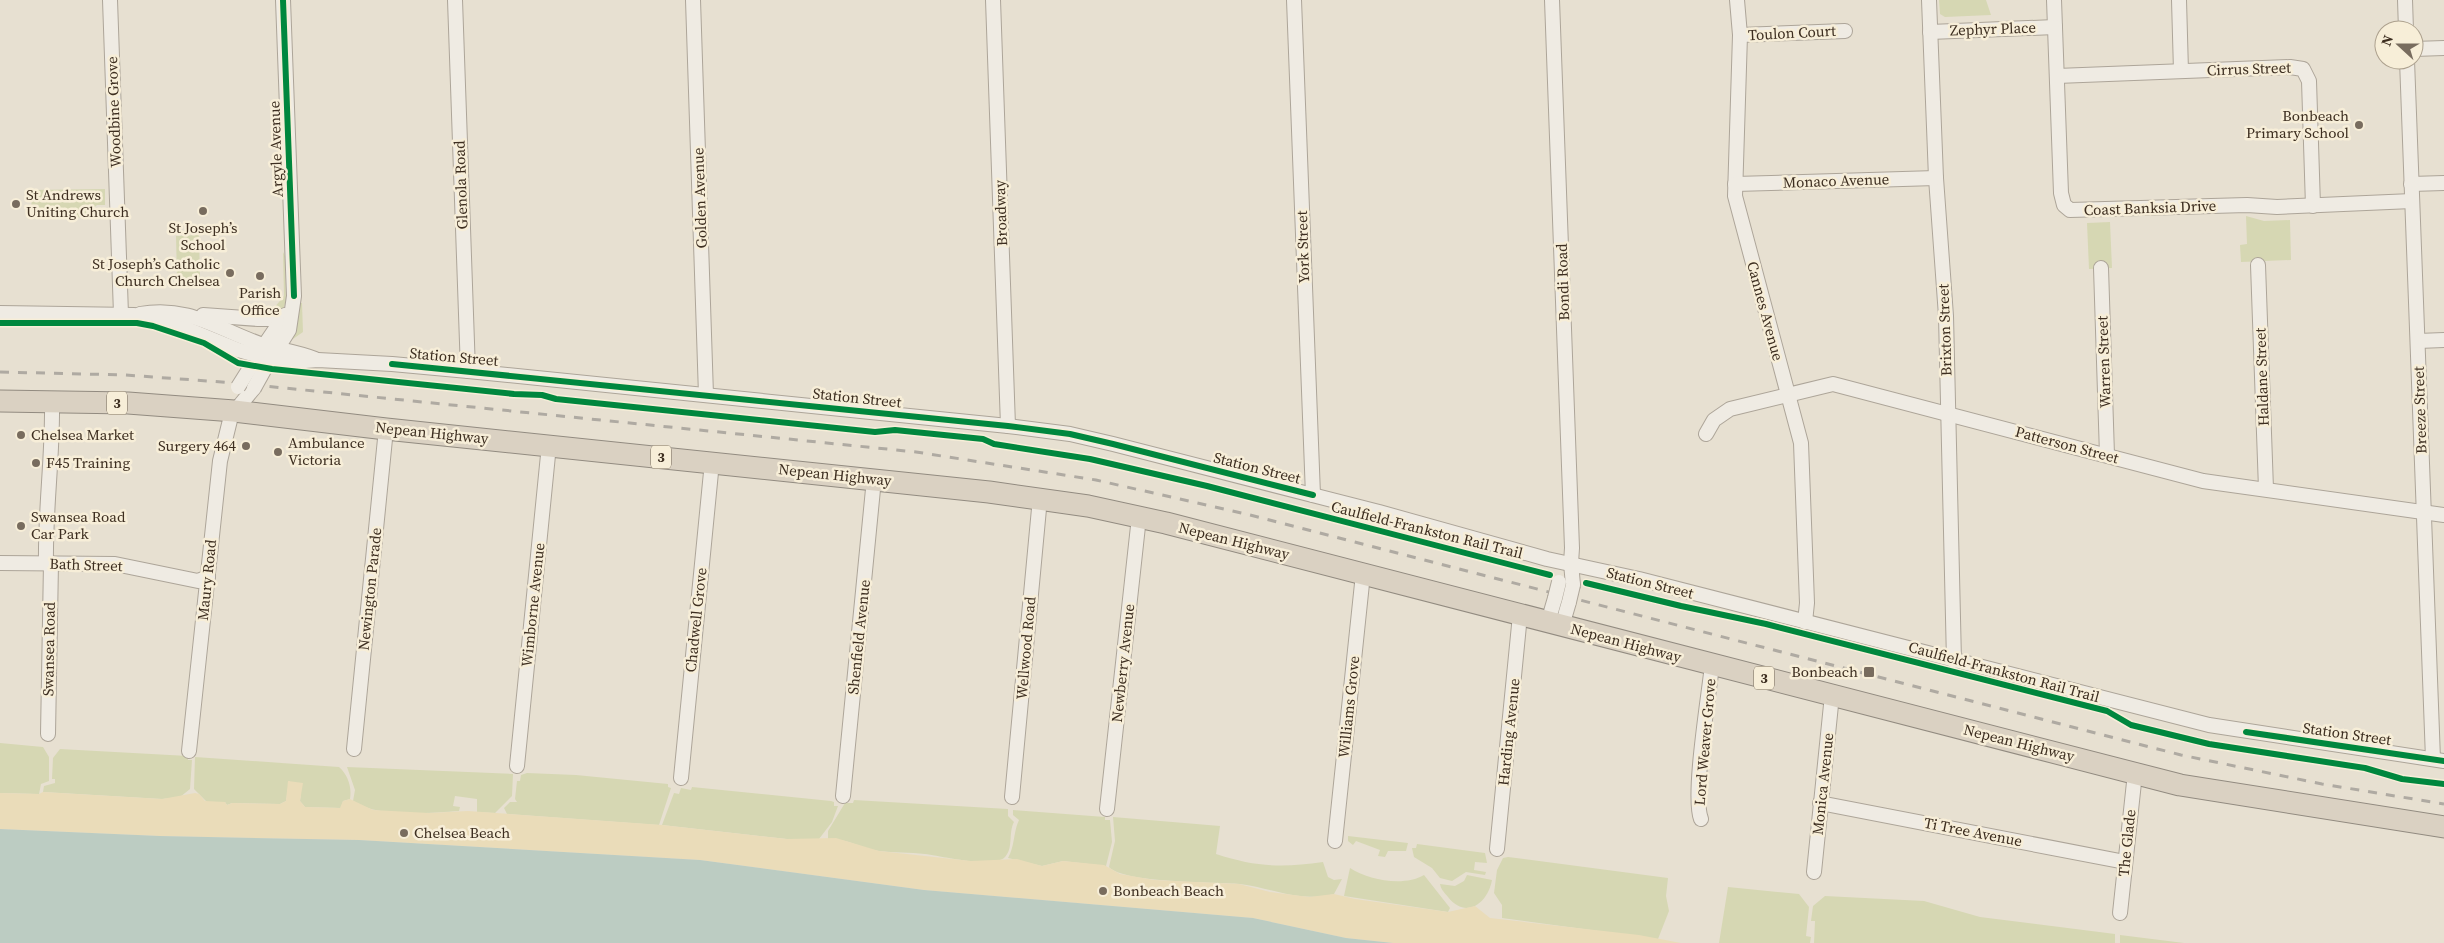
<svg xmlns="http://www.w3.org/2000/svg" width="2444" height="943" font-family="'Source Serif 4',serif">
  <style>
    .green { fill: #d6d7b3 }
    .sand { fill: #eadcb9 }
    .water { fill: #bcccc2 }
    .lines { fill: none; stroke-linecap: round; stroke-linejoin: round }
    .minor-casing { stroke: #ada599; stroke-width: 16 }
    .highway-casing { stroke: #928b80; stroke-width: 23 }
    .minor { stroke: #efebe3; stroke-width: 14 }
    .highway { stroke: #dad1c2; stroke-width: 21 }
    .rail { stroke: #afaaa2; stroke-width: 3; stroke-dasharray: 9 9; stroke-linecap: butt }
    .minor-bridge-casing { stroke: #ada599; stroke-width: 16; stroke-linecap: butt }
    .minor-bridge { stroke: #efebe3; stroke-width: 14 }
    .cycleway-casing { stroke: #f7eed8; stroke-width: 9 }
    .cycleway { stroke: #00873e; stroke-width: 6 }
    .poi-dot { fill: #786c5e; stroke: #f7eed8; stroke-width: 2 }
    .labels { text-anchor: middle; stroke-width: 5; stroke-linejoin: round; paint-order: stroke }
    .shield { fill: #f7eed8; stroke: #756857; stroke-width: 1 }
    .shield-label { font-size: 14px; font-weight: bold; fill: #3d2e20 }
    .street-label { font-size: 15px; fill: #3d2e20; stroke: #f7eed8 }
    .poi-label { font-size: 15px; fill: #3d2e20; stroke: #f7eed8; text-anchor: start }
  </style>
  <rect width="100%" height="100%" fill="#e7e0d1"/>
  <g class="green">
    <polygon points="1939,0 1986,0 1991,15 1945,17 1940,14"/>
    <polygon points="105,189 105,205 97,205 89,212 90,217 32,219 31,190"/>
    <polygon points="2246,216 2264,221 2290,220 2291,260 2241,262 2240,245 2247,244"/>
    <polygon points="2110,222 2112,268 2089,269 2087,223"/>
    <polygon points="199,235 200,278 177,278 176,236"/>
    <polygon points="283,252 285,256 286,300 282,314 269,314 284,296"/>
    <polygon points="300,303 302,303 303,332 293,339"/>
    <polygon points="0,743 43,747 49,757 49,781 41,784 39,794 0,793"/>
    <polygon points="60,749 188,756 188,760 192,760 190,789 180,797 162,799 43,792 44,786 55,783 55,779 52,779 53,758"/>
    <path d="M195,757L339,767C348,775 352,787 350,799L343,801L341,808L305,807L300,801L301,794L289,781L286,801L280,804L232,803L227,805L225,802H207L194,789Z"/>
    <path d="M347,767L513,774L512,796L495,813L477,812V799L455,796L453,806L460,807L459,811C430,813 377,818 353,801L355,790Z"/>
    <polygon points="527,773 576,775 668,784 668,787 671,788 659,825 507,814 504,808 510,802 517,802 515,799 517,781 520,781 521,775"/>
    <polygon points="692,787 831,801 834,802 834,806 838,806 832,822 819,839 787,839 662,825 674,793 679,794 681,788 691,790"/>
    <path d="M854,800L1008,809V816L1014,822C1008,833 1014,849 1004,858C991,868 941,856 925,854C910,852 894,853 879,851C861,848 846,838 828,839V831L845,803H853Z"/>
    <path d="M1013,810L1105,817V820H1110L1112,842L1106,866L1063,861L1042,866L1008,858C1015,846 1013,833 1019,820L1013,815Z"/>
    <path d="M1113,817L1220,826L1216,854C1256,867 1282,868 1323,862L1328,877L1334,880L1342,879L1334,894C1301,903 1272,888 1240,884C1215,882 1123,883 1109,867L1115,841Z"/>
    <polygon points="1348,836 1408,843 1406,851 1388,851 1385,857 1378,856 1380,850 1356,841 1353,845 1348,841"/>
    <polygon points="1417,844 1485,853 1487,863 1475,862 1474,870 1486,872 1485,875 1466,872 1452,881 1440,878 1432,868 1414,857 1412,848 1416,848"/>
    <polygon points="1508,857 1668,878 1666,896 1669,911 1658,939 1502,918 1502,905 1494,893 1497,870 1503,858"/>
    <path d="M1350,868C1368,880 1404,887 1424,875L1450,908L1448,912L1344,896Z"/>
    <path d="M1467,875L1492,880C1488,903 1466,920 1448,897C1445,893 1441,890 1440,884L1455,886L1464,881Z"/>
    <polygon points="1728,887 1799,894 1809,907 1806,936 1811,937 1810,943 1719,943"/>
    <polygon points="1825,896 1924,901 1980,917 2115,934 2115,943 1814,943 1815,921 1811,921 1813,906"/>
    <polygon points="2120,935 2184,943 2120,943"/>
  </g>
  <polygon class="sand" points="288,781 303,783 300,801 305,807 340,808 343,801 350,799 373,810 429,813 468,811 662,825 787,839 836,838 879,851 971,861 1017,859 1042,866 1063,861 1104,865 1120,874 1154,880 1239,884 1270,892 1309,897 1334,894 1355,899 1448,912 1475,906 1490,918 1639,935 1681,943 1393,943 1346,938 1253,918 924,890 700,860 359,840 160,836 0,829 0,793 39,794 43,792 162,799 195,793 199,794 205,801 225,802 227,805 232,803 280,804 286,801"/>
  <polygon class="water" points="0,829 160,836 359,840 700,860 924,890 1253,918 1346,938 1393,943 0,943"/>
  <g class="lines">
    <defs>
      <g id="minor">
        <polyline points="110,0 121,314"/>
        <polyline points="455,0 468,371"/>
        <polyline points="693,0 706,395"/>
        <polyline points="993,0 1008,426"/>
        <polyline points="1294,0 1313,495"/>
        <polyline points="1552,0 1572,548 1571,563 1573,585"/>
        <polyline points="1737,0 1740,35 1735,196 1801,443 1807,603 1805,622"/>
        <polyline points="1929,0 1936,178 1946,316 1954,661"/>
        <polyline points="2054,0 2061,193 2064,205 2070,210 2247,205 2277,207 2412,201"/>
        <polyline points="2179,0 2181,71"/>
        <polyline points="2405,0 2406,30"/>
        <polyline points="1930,32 2055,27"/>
        <polyline points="1740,35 1845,31"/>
        <polyline points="2414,49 2444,48"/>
        <polyline points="2407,60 2433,759"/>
        <polyline points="2057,76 2290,67 2303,69 2309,81 2313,206"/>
        <polyline points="1735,184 1936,178"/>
        <polyline points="2411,184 2444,183"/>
        <polyline points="2258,265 2266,489"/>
        <polyline points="2101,268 2107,455"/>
        <polyline points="0,313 134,315 187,329 238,350 271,359 292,362 318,360 392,364 468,371 1008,426 1070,434 1113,444 1379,512 1547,559 1639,579 2209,725 2444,761"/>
        <path d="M140,314C189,305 219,330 263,345C280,350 298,352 315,359"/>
        <polyline points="203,315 258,319 282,319"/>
        <polyline points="2418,341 2444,340"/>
        <polyline points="259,353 285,315"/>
        <polyline points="267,365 289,330 294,296 283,0"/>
        <polyline points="1706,434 1714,420 1730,409 1833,384 2203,481 2444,515"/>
        <polyline points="0,563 115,564 198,581 208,577"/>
        <path d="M46,563C45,509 53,456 52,401"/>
        <polyline points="1548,622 1555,598"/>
        <polyline points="1562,626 1569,602"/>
        <polyline points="48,734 51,563"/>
        <polyline points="354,749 386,429"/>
        <polyline points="189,751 220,461 231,416 254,388"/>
        <polyline points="517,766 549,445"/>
        <polyline points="681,778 712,462"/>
        <polyline points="843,796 874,479"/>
        <polyline points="1012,797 1040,498"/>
        <polyline points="1820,803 2125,862"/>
        <polyline points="1107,809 1139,517"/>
        <path d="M1701,819C1692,796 1709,695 1712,665"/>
        <polyline points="1335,841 1363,574"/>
        <polyline points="1497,849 1520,615"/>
        <polyline points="1814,872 1832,695"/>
        <polyline points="2120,913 2135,773"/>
      </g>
      <polyline id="highway" points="0,401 128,403 234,411 386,429 989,492 1088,506 1166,523 2180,785 2444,827"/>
    </defs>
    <use href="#minor" class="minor-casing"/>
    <use href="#highway" class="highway-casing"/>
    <use href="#minor" class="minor"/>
    <use href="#highway" class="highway"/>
    <polyline class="rail" points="0,372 126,375 235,383 916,452 1096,480 1250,515 2181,755 2322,784 2444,804"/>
    <defs>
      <g id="minor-bridge">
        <polyline points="238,387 250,368"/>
        <polyline points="254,388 264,370"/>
        <polyline points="1555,598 1559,582"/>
        <polyline points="1569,602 1573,585"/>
      </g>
    </defs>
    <use href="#minor-bridge" class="minor-bridge-casing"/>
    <use href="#minor-bridge" class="minor-bridge"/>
    <defs>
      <g id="cycleway">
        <polyline points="283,0 294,296"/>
        <polyline points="0,323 137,323 153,326 204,343 238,363 272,369 514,394 542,395 556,399 875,432 895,430 983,439 994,444 1090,459 1207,486 1550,575"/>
        <polyline points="392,364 1008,426 1070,434 1113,444 1313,495"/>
        <polyline points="1586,583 1681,606 1766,624 2107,711 2131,725 2209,744 2365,768 2402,779 2444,784"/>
        <polyline points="2246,732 2444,761"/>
      </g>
    </defs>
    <use href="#cycleway" class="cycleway-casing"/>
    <use href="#cycleway" class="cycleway"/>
  </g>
  <g class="poi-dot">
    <circle cx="2359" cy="125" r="5"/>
    <circle cx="16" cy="204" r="5"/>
    <circle cx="203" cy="211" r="5"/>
    <circle cx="230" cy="273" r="5"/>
    <circle cx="260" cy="276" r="5"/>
    <circle cx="21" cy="435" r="5"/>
    <circle cx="246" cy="446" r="5"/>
    <circle cx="278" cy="452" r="5"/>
    <circle cx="36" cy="463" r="5"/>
    <circle cx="21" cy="526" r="5"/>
    <rect x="1863" y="666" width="12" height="12" rx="2.5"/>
    <circle cx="404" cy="833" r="5"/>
    <circle cx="1103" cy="891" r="5"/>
  </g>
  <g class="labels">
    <g class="shield">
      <rect x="107" y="391.5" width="20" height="23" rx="4"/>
      <rect x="651" y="445.5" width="20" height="23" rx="4"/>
      <rect x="1754" y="666.5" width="20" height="23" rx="4"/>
    </g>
    <g class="shield-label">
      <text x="117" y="408">3</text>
      <text x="661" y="462">3</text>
      <text x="1764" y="683">3</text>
    </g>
    <g class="street-label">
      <text transform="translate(1993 29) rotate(-2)" y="5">Zephyr Place</text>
      <text transform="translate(1792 33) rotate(-3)" y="5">Toulon Court</text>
      <text transform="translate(2249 69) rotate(-2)" y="5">Cirrus Street</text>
      <text transform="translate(114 112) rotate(-92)" y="5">Woodbine Grove</text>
      <text transform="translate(276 149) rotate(-92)" y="5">Argyle Avenue</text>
      <text transform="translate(1836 181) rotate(-2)" y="5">Monaco Avenue</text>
      <text transform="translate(461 185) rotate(-92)" y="5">Glenola Road</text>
      <text transform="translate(700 198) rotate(-92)" y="5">Golden Avenue</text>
      <text transform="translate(2150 208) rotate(-2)" y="5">Coast Banksia Drive</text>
      <text transform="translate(1001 213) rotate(-92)" y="5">Broadway</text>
      <text transform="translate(1303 247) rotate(-92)" y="5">York Street</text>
      <text transform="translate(1563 282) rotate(-92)" y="5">Bondi Road</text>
      <text transform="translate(1765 311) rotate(75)" y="5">Cannes Avenue</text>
      <text transform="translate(1945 330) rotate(-92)" y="5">Brixton Street</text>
      <text transform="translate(454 357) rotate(5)" y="5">Station Street</text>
      <text transform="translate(2104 362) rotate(-92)" y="5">Warren Street</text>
      <text transform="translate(2262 377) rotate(-92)" y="5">Haldane Street</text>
      <text transform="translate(857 398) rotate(6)" y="5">Station Street</text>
      <text transform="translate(2420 410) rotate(-92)" y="5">Breeze Street</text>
      <text transform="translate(432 433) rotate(6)" y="5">Nepean Highway</text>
      <text transform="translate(2067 445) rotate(15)" y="5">Patterson Street</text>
      <text transform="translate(1257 468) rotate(14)" y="5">Station Street</text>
      <text transform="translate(835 475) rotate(6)" y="5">Nepean Highway</text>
      <text transform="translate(1427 530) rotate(14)" y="5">Caulfield-Frankston Rail Trail</text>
      <text transform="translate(1234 541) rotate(14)" y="5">Nepean Highway</text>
      <text transform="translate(86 565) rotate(2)" y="5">Bath Street</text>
      <text transform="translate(207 580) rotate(-84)" y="5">Maury Road</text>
      <text transform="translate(1650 583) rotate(14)" y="5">Station Street</text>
      <text transform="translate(370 589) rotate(-84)" y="5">Newington Parade</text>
      <text transform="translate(533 605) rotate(-84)" y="5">Wimborne Avenue</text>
      <text transform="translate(696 620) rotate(-84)" y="5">Chadwell Grove</text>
      <text transform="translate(859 637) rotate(-84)" y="5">Shenfield Avenue</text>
      <text transform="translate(1626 643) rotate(15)" y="5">Nepean Highway</text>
      <text transform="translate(1026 648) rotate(-85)" y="5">Wellwood Road</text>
      <text transform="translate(49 649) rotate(-89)" y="5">Swansea Road</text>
      <text transform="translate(1123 663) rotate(-84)" y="5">Newberry Avenue</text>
      <text transform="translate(2004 672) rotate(15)" y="5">Caulfield-Frankston Rail Trail</text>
      <text transform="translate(1349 707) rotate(-84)" y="5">Williams Grove</text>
      <text transform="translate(1509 732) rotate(-84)" y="5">Harding Avenue</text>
      <text transform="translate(2347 734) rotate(8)" y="5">Station Street</text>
      <text transform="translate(1705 742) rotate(-85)" y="5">Lord Weaver Grove</text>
      <text transform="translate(2019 743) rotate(14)" y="5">Nepean Highway</text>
      <text transform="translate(1823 784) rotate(-84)" y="5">Monica Avenue</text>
      <text transform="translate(1973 832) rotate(11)" y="5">Ti Tree Avenue</text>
      <text transform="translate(2127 843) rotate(-84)" y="5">The Glade</text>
    </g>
    <g class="poi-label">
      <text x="2349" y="121" text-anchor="end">Bonbeach<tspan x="2349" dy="17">Primary School</tspan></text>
      <text x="26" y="200">St Andrews<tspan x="26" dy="17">Uniting Church</tspan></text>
      <text x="203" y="233" text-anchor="middle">St Joseph’s<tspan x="203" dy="17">School</tspan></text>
      <text x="220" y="269" text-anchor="end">St Joseph’s Catholic<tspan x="220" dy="17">Church Chelsea</tspan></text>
      <text x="260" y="298" text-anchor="middle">Parish<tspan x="260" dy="17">Office</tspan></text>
      <text x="31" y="440">Chelsea Market</text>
      <text x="288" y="448">Ambulance<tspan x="288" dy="17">Victoria</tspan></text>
      <text x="236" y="451" text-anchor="end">Surgery 464</text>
      <text x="46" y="468">F45 Training</text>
      <text x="31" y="522">Swansea Road<tspan x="31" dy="17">Car Park</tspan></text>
      <text x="1858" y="677" text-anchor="end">Bonbeach</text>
      <text x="414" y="838">Chelsea Beach</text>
      <text x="1113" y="896">Bonbeach Beach</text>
    </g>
  </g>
  <g transform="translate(2399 45) rotate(291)"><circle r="24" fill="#f7eed8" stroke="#ada18e"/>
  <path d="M0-4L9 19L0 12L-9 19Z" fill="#786c5e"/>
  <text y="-8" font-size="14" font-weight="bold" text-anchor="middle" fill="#3d2e20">N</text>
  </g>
</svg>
